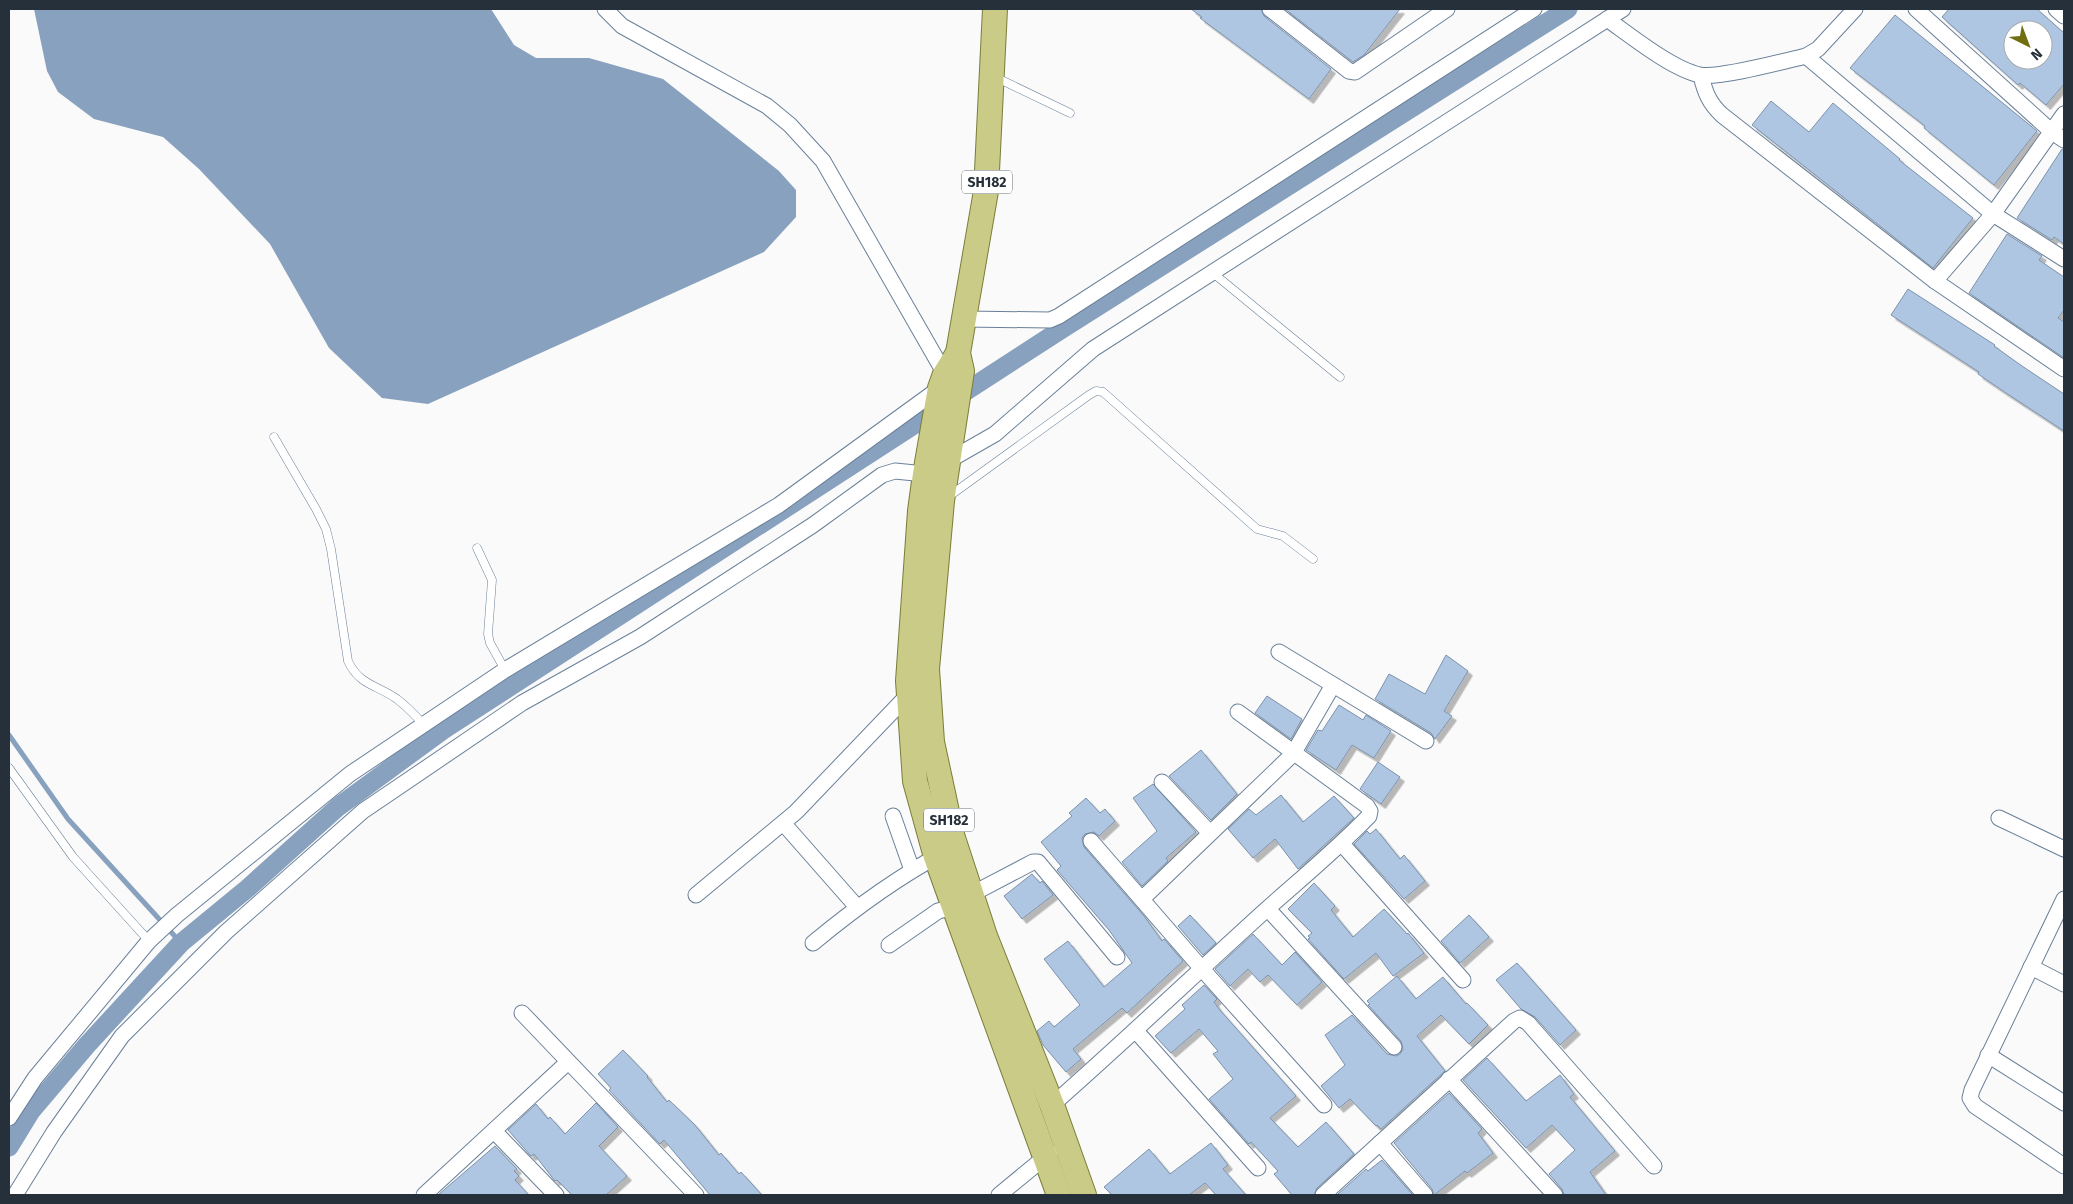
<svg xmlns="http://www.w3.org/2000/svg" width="2073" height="1204" font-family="'Fira Sans',sans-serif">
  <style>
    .water { fill: #88a1be }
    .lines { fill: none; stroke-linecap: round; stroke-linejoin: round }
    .stream { stroke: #88a1be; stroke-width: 5 }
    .canal { stroke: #88a1be; stroke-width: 19 }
    .building { fill: #aec6e1; stroke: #7c92ac; fill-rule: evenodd; filter: url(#shadow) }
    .service-casing { stroke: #6a8099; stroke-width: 9 }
    .minor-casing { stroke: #6a8099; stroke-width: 17 }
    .primary-casing { stroke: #7a7e38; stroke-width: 26 }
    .service { stroke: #fff; stroke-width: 8 }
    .minor { stroke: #fff; stroke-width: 15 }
    .primary { stroke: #cacb87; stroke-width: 24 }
    .labels { text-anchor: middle; stroke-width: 4.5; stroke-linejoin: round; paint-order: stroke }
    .shield { fill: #fff; stroke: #676e75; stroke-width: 1 }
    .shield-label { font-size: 14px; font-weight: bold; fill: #26303a }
  </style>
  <defs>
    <filter id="shadow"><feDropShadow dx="4.5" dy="4.5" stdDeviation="0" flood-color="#0004"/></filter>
  </defs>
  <rect width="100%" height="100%" fill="#fafafa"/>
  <polygon class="water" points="34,9 491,9 514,45 536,58 589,58 663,79 779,171 796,190 796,217 764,252 428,404 382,398 329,348 270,244 199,169 163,137 94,119 58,92 47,71"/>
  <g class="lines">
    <polyline class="stream" points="9,735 68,819 181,943"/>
    <polyline class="canal" points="9,1147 31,1111 87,1045 181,943 248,888 338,807 443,730 1062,329 1568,9"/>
  </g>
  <g class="building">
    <polygon points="1191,9 1261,9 1264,16 1331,69 1309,99 1200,18 1202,17"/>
    <polygon points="1285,9 1400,9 1364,55 1353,62"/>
    <path d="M1949,9H2037L2064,33V84L2046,105L2020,83L2018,85L1942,17ZM2013,30H2043V60H2013Z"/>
    <polygon points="1895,15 2037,131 1994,185 1924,128 1925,126 1850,68"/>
    <polygon points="1771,101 1809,132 1833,103 1900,159 1899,160 1973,218 1933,268 1752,125"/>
    <polygon points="2062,149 2064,149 2064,244 2054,237 2052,240 2017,218"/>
    <polygon points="2007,234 2042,256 2039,260 2064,277 2064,310 2058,318 2064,322 2064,358 1969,293"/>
    <polygon points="1908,289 1995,345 1994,346 2022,366 2064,394 2064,431 2006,393 1978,374 1979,372 1891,315"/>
    <polygon points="1446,655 1468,671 1444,711 1452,716 1435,739 1431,733 1375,699 1389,674 1425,694"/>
    <polygon points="1267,696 1302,719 1291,739 1255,713"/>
    <polygon points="1339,705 1363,720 1366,715 1391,731 1374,758 1352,745 1336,770 1306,750 1318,730 1322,731"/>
    <polygon points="1201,750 1237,794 1211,820 1169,776"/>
    <polygon points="1378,762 1400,777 1381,804 1360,789"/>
    <polygon points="1153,784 1196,832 1166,858 1168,861 1142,886 1122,862 1157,831 1133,798"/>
    <polygon points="1281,795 1303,822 1334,796 1354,818 1298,869 1275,839 1253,858 1228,829 1249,809 1256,815"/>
    <polygon points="1086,798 1100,813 1105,809 1115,821 1099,836 1094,832 1085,834 1082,838 1084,847 1144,916 1162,941 1164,939 1183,961 1127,1013 1122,1008 1073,1049 1081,1059 1066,1072 1043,1045 1037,1031 1049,1021 1054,1027 1080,1005 1044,959 1068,941 1104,987 1132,963 1109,930 1057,870 1061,866 1041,842 1072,816 1069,813"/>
    <polygon points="1376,829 1400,859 1404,855 1425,881 1404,899 1354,844 1367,831 1370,834"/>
    <polygon points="1032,874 1040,883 1042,881 1053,895 1022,919 1004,896"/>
    <polygon points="1314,883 1335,906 1331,910 1353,937 1384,909 1407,934 1408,933 1424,953 1393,976 1376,953 1344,979 1308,939 1310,938 1308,936 1312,933 1288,909"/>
    <polygon points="1190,915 1216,943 1203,955 1178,926"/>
    <polygon points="1469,915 1489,937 1460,963 1441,941"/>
    <polygon points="1253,934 1282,965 1295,952 1322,982 1297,1005 1268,975 1260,982 1248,969 1230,986 1215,969"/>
    <polygon points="1517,963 1576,1030 1560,1045 1535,1017 1521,1009 1496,980"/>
    <polygon points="1397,976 1416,999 1443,977 1466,1004 1467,1003 1488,1025 1469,1044 1441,1015 1417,1036 1445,1071 1381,1129 1377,1125 1376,1126 1350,1099 1339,1108 1321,1086 1345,1065 1325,1035 1352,1015 1387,1054 1396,1056 1400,1054 1403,1049 1401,1041 1368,1005 1370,1004 1367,1001"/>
    <polygon points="1204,985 1217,999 1214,1002 1219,1009 1296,1096 1270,1118 1298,1147 1326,1122 1354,1154 1317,1188 1314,1195 1292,1195 1274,1174 1278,1171 1251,1142 1249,1144 1209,1099 1233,1079 1213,1054 1218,1051 1199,1029 1171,1053 1155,1036 1185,1009 1182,1005"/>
    <polygon points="623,1050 648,1076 647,1077 667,1102 669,1100 695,1125 719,1155 721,1153 739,1174 741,1172 762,1195 710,1195 664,1140 660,1144 609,1090 611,1088 598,1074"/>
    <polygon points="1487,1058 1526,1101 1560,1075 1574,1094 1570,1097 1615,1151 1590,1172 1606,1195 1564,1195 1562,1189 1549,1174 1575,1150 1552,1125 1526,1148 1463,1080"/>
    <polygon points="1449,1093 1482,1129 1478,1133 1493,1153 1467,1173 1465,1171 1434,1195 1432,1189 1394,1143"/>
    <polygon points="596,1103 618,1127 599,1146 627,1176 606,1195 572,1195 557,1180 555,1181 534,1154 531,1156 508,1130 536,1104 548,1119 550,1117 565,1134"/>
    <polygon points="1211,1143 1228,1165 1223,1169 1246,1195 1216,1195 1205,1183 1189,1195 1112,1195 1104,1187 1149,1149 1170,1174"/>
    <polygon points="495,1146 517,1169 514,1171 519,1176 515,1180 529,1195 438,1195"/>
    <polygon points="1382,1160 1413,1195 1337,1195 1366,1169 1368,1171"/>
  </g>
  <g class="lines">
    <defs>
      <g id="service">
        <polyline points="995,77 1070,113"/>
        <polyline points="1213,273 1340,377"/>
        <path d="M274,437L316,509L326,529L331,549L348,661C359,685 377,685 397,699C406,706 415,715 423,724"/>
        <polyline points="948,497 1089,395 1096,391 1103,392 1257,529 1283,536 1313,559"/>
        <polyline points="477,548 492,580 488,634 490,643 505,670"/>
        <polyline points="9,768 73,857 149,941"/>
      </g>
      <g id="minor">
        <polyline points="605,9 622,26 767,106 790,125 823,161 945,374"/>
        <polyline points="1270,9 1349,71 1355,72 1447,9"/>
        <polyline points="1916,9 2052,132 2064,140"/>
        <polyline points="2056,9 2064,16"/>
        <path d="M1607,19C1631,36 1672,69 1700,75C1717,79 1785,61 1806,56L1818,49L1855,9"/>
        <polyline points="1806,56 1993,214 2064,259"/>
        <path d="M1701,76C1705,92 1709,103 1722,115L1935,281L2064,369"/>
        <polyline points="1935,281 1993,214 2064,114"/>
        <polyline points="963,319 1050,320 1059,316 1534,9"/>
        <polyline points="1279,652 1426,741"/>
        <polyline points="1162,782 1210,833"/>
        <polyline points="893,816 912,870"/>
        <polyline points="1999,818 2064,849"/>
        <polyline points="784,824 857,907"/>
        <polyline points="1091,841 1203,970 1324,1105"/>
        <polyline points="1342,844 1463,980"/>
        <polyline points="972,894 1033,862 1038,862 1117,957"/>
        <polyline points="696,895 796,812 909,694"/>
        <polyline points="1142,899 1293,754 1333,685"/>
        <polyline points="2064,899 1972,1090 1970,1098 1975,1106 2064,1166"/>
        <polyline points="1268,909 1394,1047"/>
        <path d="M813,943C854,909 896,878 943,853"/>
        <polyline points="889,945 938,911 954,907"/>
        <polyline points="2031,967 2064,984"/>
        <polyline points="522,1013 696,1195"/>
        <polyline points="1136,1031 1258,1168"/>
        <polyline points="1988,1055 2064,1103"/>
        <polyline points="1449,1079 1555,1195"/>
        <path d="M1052,1105C1125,1041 1196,973 1268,908C1302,878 1337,849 1369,816L1370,811L1367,806L1238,712"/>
        <polyline points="9,1118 35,1078 149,941 177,915 350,774 505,670 779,505 940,388"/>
        <polyline points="494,1131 556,1195"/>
        <polyline points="1380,1143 1425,1195"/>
        <polyline points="15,1195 54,1132 122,1036 226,932 363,811 522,703 640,637 813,525 882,475 895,471 925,474 995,434 1093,349 1623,9"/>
        <polyline points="424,1195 568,1062"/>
        <polyline points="999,1195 1050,1153"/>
        <polyline points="1323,1195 1514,1021 1520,1018 1528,1023 1654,1166"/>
      </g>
      <g id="primary">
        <polyline points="995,9 986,191 958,353 962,371 942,501 927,669 932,742 952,835 985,936 1052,1105 1084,1195"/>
        <polyline points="958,353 945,374 940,388 925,474 920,511 908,681 915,781 936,857 954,907 1059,1195"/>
      </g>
    </defs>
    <use href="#service" class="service-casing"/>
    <use href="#minor" class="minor-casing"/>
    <use href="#primary" class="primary-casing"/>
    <use href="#service" class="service"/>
    <use href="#minor" class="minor"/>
    <use href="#primary" class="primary"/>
  </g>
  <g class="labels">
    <g class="shield">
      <rect x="962" y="170.5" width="50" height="23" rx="4"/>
      <rect x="924" y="808.5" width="50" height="23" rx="4"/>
    </g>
    <g class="shield-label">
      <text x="987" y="187">SH182</text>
      <text x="949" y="825">SH182</text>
    </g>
  </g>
  <rect width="2073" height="1204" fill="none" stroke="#26303a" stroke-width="20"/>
  <g transform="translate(2028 45) rotate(138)"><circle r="24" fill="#ffffff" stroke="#a8acb0"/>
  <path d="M0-4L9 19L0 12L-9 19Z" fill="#6f6f11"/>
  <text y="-8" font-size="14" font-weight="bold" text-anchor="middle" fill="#26303a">N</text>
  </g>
</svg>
